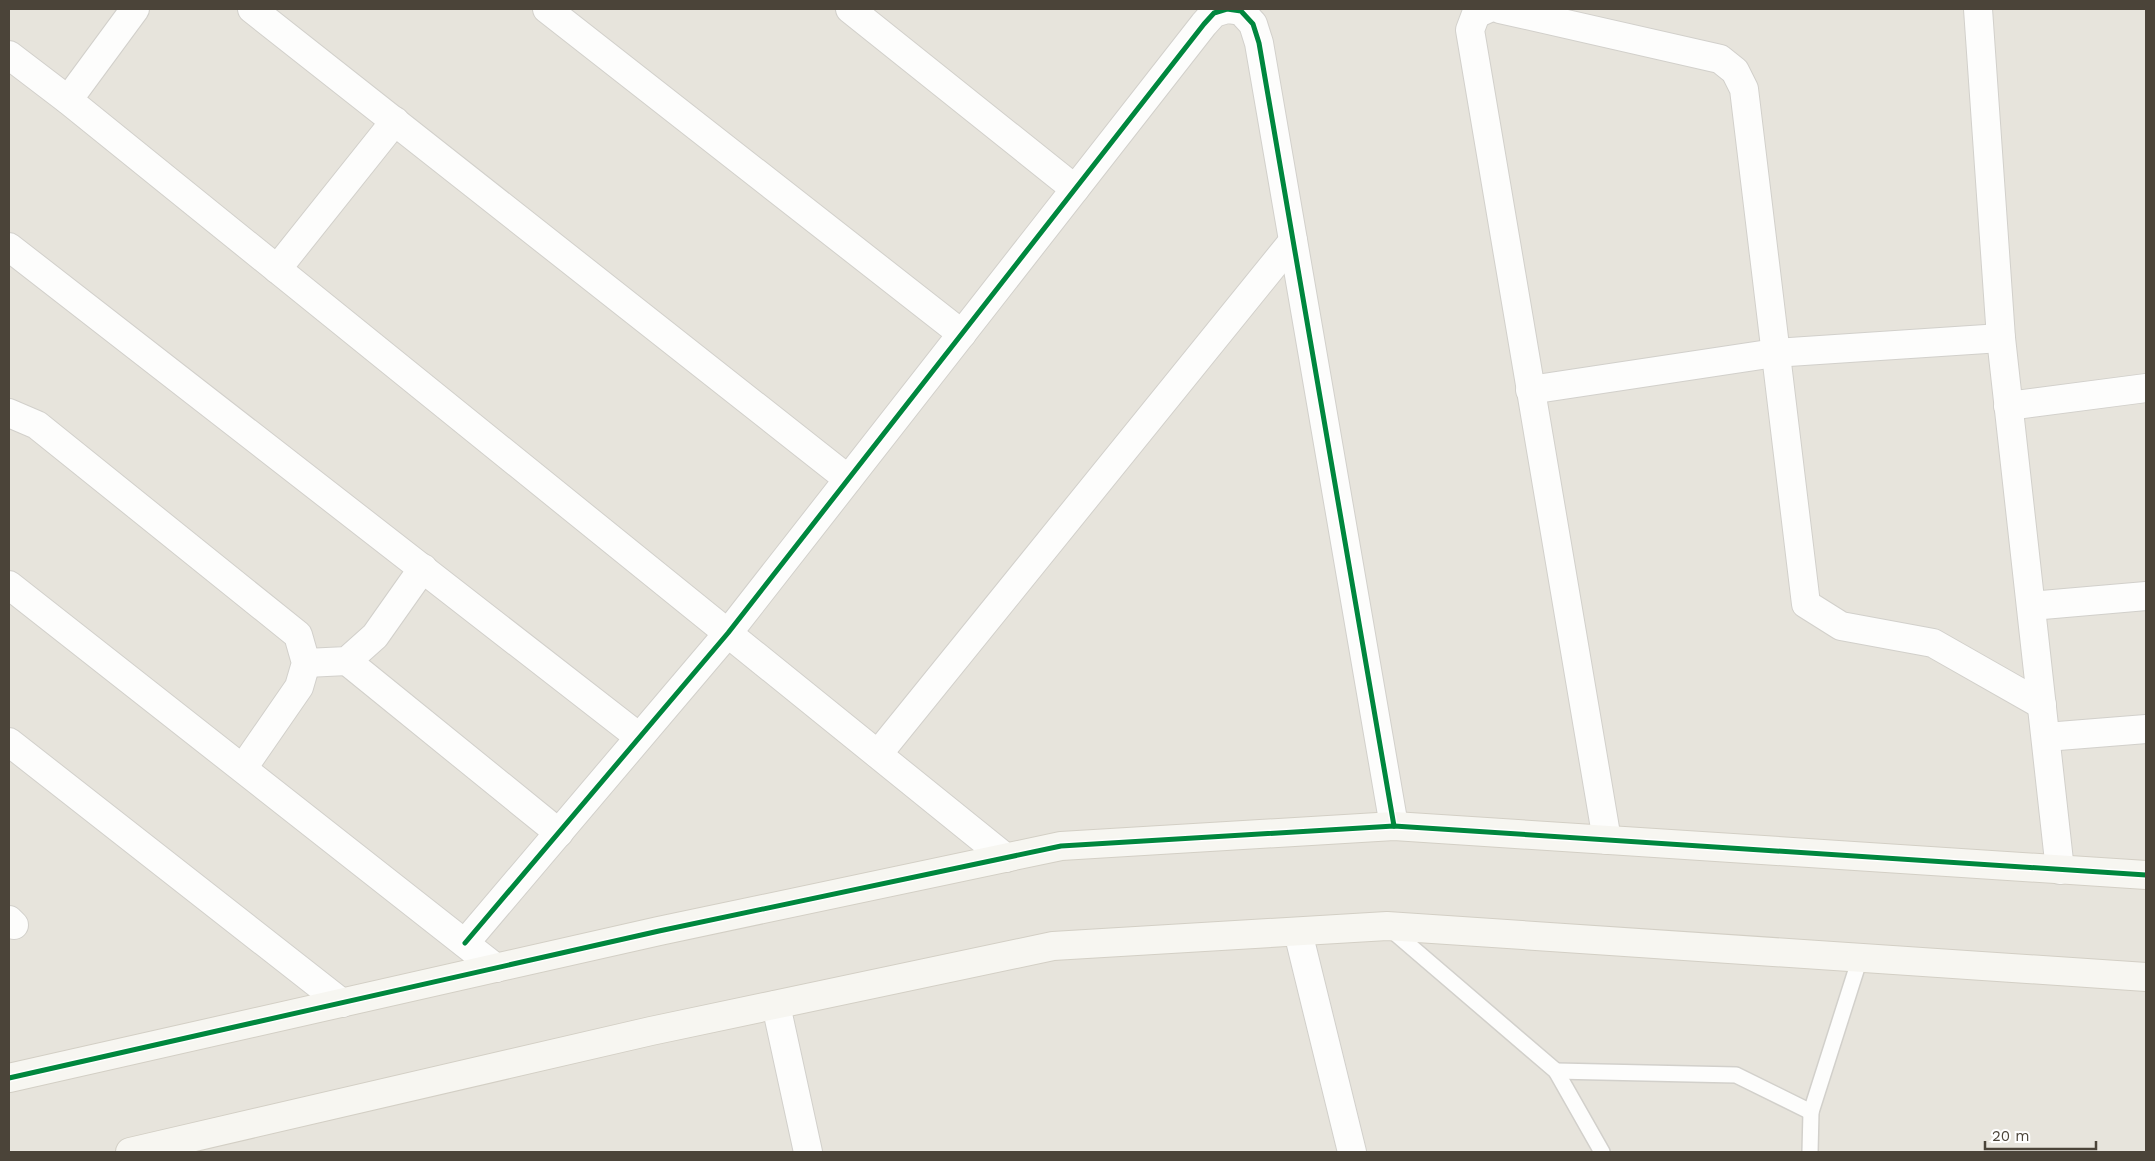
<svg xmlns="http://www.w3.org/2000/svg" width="2155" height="1161" font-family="'Work Sans',sans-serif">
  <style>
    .residential { fill: #e7e4dc }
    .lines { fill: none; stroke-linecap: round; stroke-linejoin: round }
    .lane-casing { stroke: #d2d0cb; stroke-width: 18 }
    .street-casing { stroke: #d2d0cb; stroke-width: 30 }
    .secondary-casing { stroke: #d3cfc5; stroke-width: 30 }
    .lane { stroke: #fdfdfc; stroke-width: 15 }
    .street { stroke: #fdfdfc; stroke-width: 28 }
    .secondary { stroke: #f7f6f1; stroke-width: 28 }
    .cycleway-casing { stroke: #fff; stroke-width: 8 }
    .cycleway { stroke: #00873e; stroke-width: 5 }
  </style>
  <rect width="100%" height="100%" fill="#f4f2ee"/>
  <rect class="residential" x="9" y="9" width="2137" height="1143"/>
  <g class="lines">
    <defs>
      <g id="lane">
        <polyline points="1388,927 1556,1071 1602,1152"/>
        <polyline points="1556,1071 1736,1075 1811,1112"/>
        <polyline points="1810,1152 1811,1112 1860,958"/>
      </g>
      <g id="street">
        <polyline points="252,9 848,479"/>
        <polyline points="547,9 962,334"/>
        <polyline points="850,9 1075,189"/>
        <polyline points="1487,9 1476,14 1470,30 1607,840"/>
        <polyline points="1500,9 1720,59 1735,71 1744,89 1806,604 1841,626 1933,643 2042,705"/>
        <polyline points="1978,9 2001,338 2060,870"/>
        <polyline points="9,55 68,100 1006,858"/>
        <polyline points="68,100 135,9"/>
        <polyline points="9,247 639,737"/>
        <polyline points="277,269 395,121"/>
        <polyline points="1530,390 1775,353 2001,338"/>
        <polyline points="2008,406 2146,388"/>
        <polyline points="9,413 37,425 298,635 306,663 299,687 243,768"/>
        <polyline points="9,585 496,968"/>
        <polyline points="2031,606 2146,596"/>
        <polyline points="347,661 559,833"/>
        <polyline points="306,663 347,661 375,636 423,568"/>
        <polyline points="2046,737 2146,729"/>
        <polyline points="9,742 342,1003"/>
        <polyline points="878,754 1293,241"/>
        <polyline points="9,920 14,925"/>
        <polyline points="1298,932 1352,1152"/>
        <polyline points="465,943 728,633 1204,24 1214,13 1227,9 1241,11 1253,24 1259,43 1394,826"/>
        <polyline points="776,1005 808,1152"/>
      </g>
      <g id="secondary">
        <polyline points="9,1078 659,931 1061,846 1394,826 2146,875"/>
        <polyline points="130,1152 651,1031 1053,946 1387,926 2146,977"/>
      </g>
    </defs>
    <use href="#lane" class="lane-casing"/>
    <use href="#street" class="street-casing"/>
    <use href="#secondary" class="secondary-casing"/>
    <use href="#lane" class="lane"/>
    <use href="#street" class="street"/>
    <use href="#secondary" class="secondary"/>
    <defs>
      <g id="cycleway">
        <polyline points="465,943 728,633 1204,24 1214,13 1227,9 1241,11 1253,24 1259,43 1394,826"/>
        <polyline points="9,1078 659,931 1061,846 1394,826 2146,875"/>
      </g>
    </defs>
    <use href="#cycleway" class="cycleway-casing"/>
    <use href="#cycleway" class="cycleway"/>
  </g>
  <rect width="2155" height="1161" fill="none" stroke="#4b4439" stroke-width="20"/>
  <path d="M1985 1141v8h111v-8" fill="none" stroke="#4b4439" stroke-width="2.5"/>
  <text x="1992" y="1141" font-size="15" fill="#4b4439" stroke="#ffffff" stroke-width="4" paint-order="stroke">20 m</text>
</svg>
